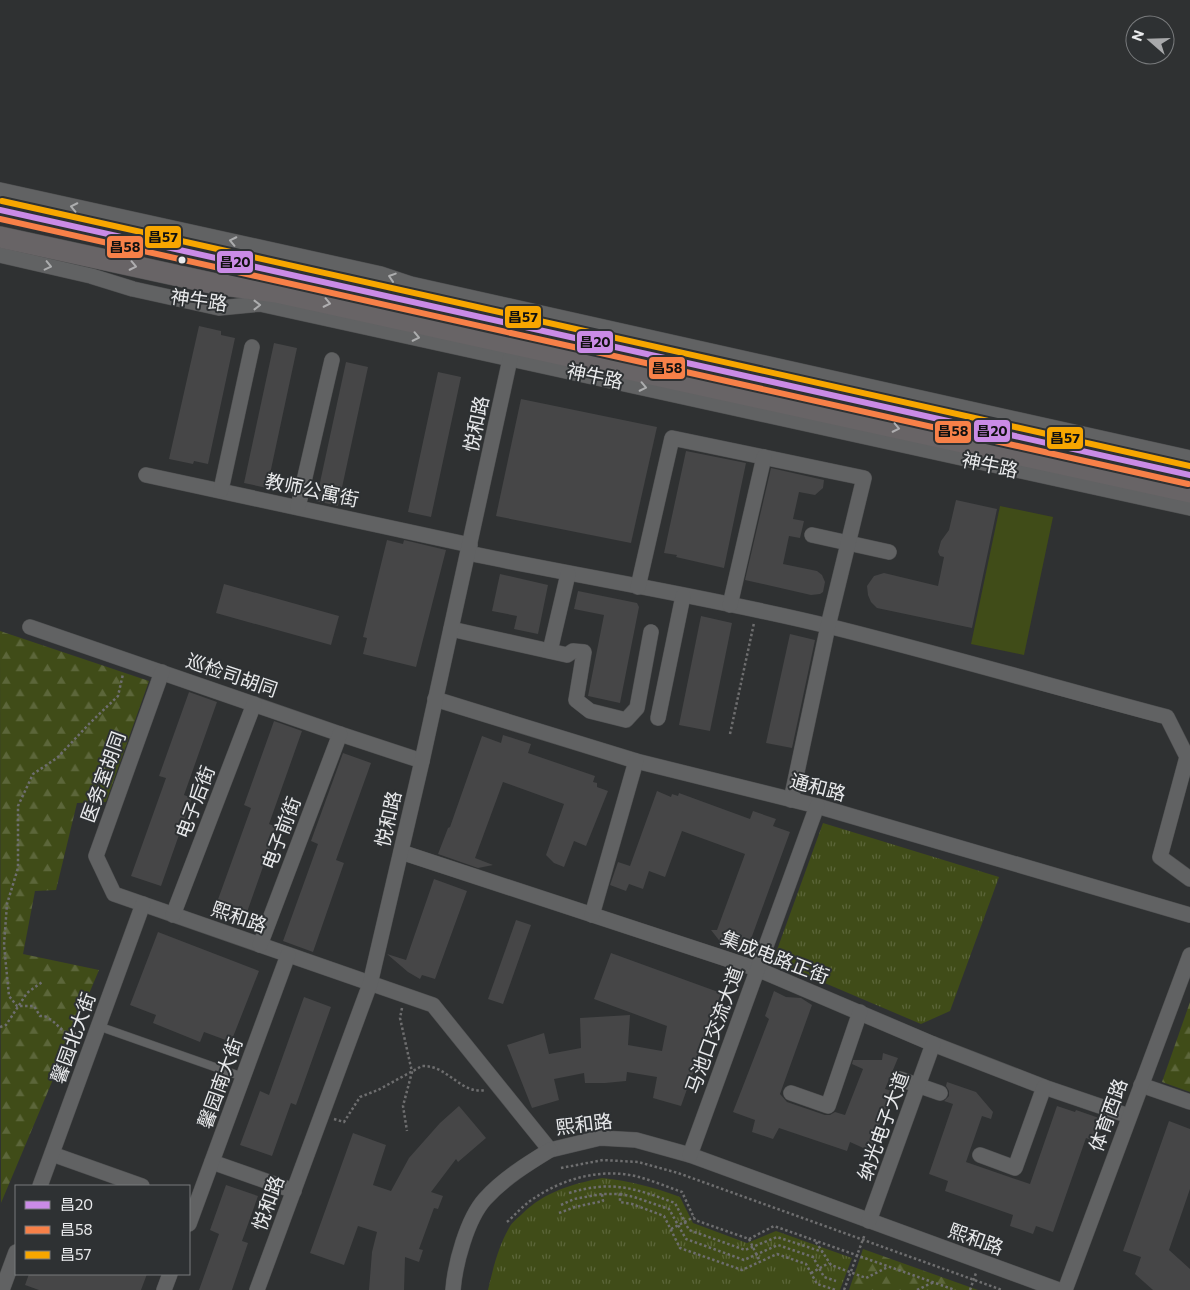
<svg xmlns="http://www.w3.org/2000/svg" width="1190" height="1290" font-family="Commissioner,'Noto Sans SC',sans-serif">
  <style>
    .grass { fill: url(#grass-tufts) }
    .forest { fill: url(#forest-firs) }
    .pitch { fill: #404c18 }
    .building { fill: #464647 }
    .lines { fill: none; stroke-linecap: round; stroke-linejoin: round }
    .lane-casing { stroke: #4e4f50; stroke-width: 9 }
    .street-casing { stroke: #4e4f50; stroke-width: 16 }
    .secondary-casing { stroke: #4e4f50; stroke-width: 22 }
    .path { stroke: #6e6e6f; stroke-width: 2.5; stroke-dasharray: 2.5 2.5; stroke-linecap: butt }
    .lane { stroke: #616263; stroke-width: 8 }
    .street { stroke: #616263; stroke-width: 15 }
    .secondary { stroke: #686466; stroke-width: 21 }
    .bus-1-casing { stroke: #2e3133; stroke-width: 10 }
    .bus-2-casing { stroke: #2e3133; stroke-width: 10 }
    .bus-3-casing { stroke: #2e3133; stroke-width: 10 }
    .bus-1 { stroke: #ca8be6; stroke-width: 6 }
    .bus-2 { stroke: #f78048; stroke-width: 6 }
    .bus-3 { stroke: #f7a600; stroke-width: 6 }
    .oneway { stroke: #acadae }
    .oneway2 { stroke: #afaeb0 }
    .bus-dot { fill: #e9eaec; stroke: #2e3133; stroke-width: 2 }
    .labels { text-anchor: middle; stroke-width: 4; stroke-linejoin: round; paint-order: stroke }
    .street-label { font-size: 19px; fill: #e9eaec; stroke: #2e3133 }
    .line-badge { stroke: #2e3133; stroke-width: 2 }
    .pale-badge-label { font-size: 14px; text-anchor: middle; font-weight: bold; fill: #111 }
  </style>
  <defs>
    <pattern id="grass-tufts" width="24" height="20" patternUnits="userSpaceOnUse" patternTransform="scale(1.25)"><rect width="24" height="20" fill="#404c18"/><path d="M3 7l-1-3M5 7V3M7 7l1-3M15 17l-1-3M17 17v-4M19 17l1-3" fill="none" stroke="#5c663a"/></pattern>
    <pattern id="forest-firs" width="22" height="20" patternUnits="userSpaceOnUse" patternTransform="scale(1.25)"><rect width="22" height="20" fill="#404c18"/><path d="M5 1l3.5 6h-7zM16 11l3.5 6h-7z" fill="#5c663a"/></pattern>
  </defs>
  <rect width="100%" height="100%" fill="#2f3132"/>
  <g class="grass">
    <polygon points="823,823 999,877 950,1011 921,1024 773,961"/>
    <path d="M602,1178C630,1181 654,1187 680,1197L693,1223L747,1243L776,1231L852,1258L840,1290H488C493,1269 498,1247 509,1228C512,1222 518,1218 522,1214C544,1192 572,1184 602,1178Z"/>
  </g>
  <g class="forest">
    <polygon points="0,631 149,681 106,802 77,803 56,890 35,891 23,954 99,970 1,1203"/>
    <polygon points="1190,1002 1190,1092 1162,1082"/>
    <polygon points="863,1249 978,1290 849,1290"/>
  </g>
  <polygon class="pitch" points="1000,506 1053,517 1024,655 971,644"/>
  <g class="building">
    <polygon points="199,326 221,331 221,335 235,338 208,464 194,461 193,464 169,459"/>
    <polygon points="274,343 297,348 267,488 244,483"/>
    <polygon points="346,362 368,367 338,506 316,501"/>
    <polygon points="438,372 461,377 431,517 408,512"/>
    <polygon points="521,399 657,427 631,543 496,516"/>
    <polygon points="686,451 746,463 724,568 676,557 677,555 664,553"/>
    <polygon points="771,468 824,480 823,488 815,495 799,492 793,519 804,521 800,538 789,536 783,564 817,571 822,575 825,582 823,592 820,594 811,595 745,580"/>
    <polygon points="956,500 997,509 972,628 877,608 871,602 868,595 867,586 874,576 884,573 938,586 944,557 940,556 938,552 941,541 949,530"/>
    <polygon points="387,540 403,544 404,540 446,550 416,667 363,654 367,638 363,637"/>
    <polygon points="500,574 548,585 538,634 514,629 517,616 492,611"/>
    <polygon points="224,584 339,616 331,645 216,613"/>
    <polygon points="578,591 637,603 639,607 620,703 588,696 604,615 574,609"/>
    <polygon points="701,616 732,623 710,731 679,725"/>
    <polygon points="790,634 815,640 792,748 766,743"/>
    <polygon points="189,692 217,702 184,795 192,798 161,886 131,876 166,778 159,776"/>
    <polygon points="274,721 302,731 269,824 277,827 246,915 216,905 251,808 244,805"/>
    <polygon points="503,735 531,744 528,753 595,776 593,782 597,783 597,787 608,791 586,846 574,841 564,867 554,863 546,855 564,804 503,782 475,858 493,865 478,868 438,854 448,828 450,827 482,736 501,743"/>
    <polygon points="343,753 371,763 336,860 344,863 313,952 283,941 318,844 311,841"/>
    <polygon points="657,791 671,797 672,794 678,796 679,793 750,819 753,811 776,819 773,826 790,832 747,950 733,945 732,948 722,944 711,930 717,930 745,854 682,831 665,877 649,871 643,889 629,884 626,891 610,885 618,862 630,866"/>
    <polygon points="434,879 467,891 435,979 422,975 420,979 408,972 387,954 406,960"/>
    <polygon points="516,920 531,925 503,1004 488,999"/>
    <polygon points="158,932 259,971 231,1042 204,1032 200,1042 153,1023 156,1015 130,1005"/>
    <polygon points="611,953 721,993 681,1106 653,1098 657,1077 627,1072 626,1081 605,1083 585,1083 584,1073 554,1079 559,1100 532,1108 507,1045 544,1033 549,1054 581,1048 580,1018 630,1015 628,1045 662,1051 667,1026 594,999"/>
    <polygon points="774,991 786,997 801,998 812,1005 780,1094 787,1102 825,1115 830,1115 835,1112 845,1115 863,1069 852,1064 853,1060 882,1060 883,1053 898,1058 885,1089 892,1091 870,1151 850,1142 847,1151 779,1128 773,1139 752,1132 755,1120 733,1112 769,1019 765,1016"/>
    <polygon points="304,997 331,1007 296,1105 291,1103 272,1156 240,1145 260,1091 269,1095"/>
    <polygon points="947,1082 976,1092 993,1112 991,1119 982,1116 966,1162 1030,1184 1057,1106 1075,1112 1076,1110 1102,1119 1094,1141 1086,1138 1053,1232 1036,1226 1033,1234 1010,1226 1013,1215 945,1191 948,1181 929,1174 953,1104 944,1101 949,1096 949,1091 946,1086"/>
    <polygon points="459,1106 486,1138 458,1162 456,1159 431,1192 443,1196 438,1209 434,1208 419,1249 423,1250 419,1262 405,1257 404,1290 369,1290 372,1252 377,1232 358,1226 344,1265 310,1253 353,1133 386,1145 373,1185 391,1191 409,1158 440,1123"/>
    <polygon points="1169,1121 1190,1129 1190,1189 1169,1250 1190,1269 1190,1290 1153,1290 1135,1274 1141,1257 1123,1251"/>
    <polygon points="226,1185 258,1196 242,1241 248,1243 232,1290 199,1290 219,1234 210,1230"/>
    <polygon points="29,1274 147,1274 141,1290 39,1290 25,1285"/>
  </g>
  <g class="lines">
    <defs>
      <polyline id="lane" points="98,1026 243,1077"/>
      <g id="street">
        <polyline points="0,190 381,274 411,284 1190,458"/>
        <polyline points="0,255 91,276 133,289 219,308 260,304 1190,508"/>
        <polyline points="146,475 470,545"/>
        <polyline points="221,490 252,347"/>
        <polyline points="298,507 332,360"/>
        <polyline points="812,535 889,552"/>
        <path d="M468,553C588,578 709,597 828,626C941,654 1054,687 1167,717L1187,757L1160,857L1190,879"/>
        <polyline points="638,587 672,438 864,478 828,626 791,800"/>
        <polyline points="730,605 764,457"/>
        <polyline points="30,627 340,734 422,761"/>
        <polyline points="451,629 567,655 573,651 584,652 576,700 590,711 626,720 637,708 651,632"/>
        <polyline points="550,651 568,574"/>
        <polyline points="162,672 96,856 114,894 433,1005 550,1150 600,1138 636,1140 690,1155 1059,1290"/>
        <polyline points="435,699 636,761 817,806 1190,915"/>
        <polyline points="658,718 683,596"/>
        <polyline points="401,852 757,969 933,1044 1044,1087 1129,1116"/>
        <polyline points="173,915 254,704"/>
        <polyline points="592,915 636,761"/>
        <polyline points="260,945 340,734"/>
        <polyline points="900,1079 940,1093"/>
        <polyline points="1141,1085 1190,1102"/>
        <polyline points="791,1093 828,1106 860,1012"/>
        <polyline points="52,1154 142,1186"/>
        <polyline points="690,1155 817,806"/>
        <polyline points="980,1155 1015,1168 1044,1087"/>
        <polyline points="212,1162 294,1191"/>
        <polyline points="40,1186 143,904"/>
        <polyline points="869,1221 933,1044"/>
        <polyline points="189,1224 288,955"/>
        <polyline points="2,1290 16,1252"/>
        <polyline points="164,1290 170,1274"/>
        <polyline points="257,1290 370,984 422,761 512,350"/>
        <path d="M453,1290C455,1264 467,1219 485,1199C503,1179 527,1164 550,1150"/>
        <polyline points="1065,1290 1190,955"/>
      </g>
      <g id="secondary">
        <polyline points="0,210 1190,475"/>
        <polyline points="0,237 216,284 276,292 1190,492"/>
      </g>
    </defs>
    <use href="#lane" class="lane-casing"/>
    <use href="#street" class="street-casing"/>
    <use href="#secondary" class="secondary-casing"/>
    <g class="path">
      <polyline points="730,734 754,623"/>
      <polyline points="402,1008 400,1018 412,1072 403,1106 407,1131"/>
      <polyline points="0,1027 6,1025 27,993 42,982"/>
      <path d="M81,1032C63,1039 60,1024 48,1018C46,1016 43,1016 40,1016L34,1006H17L9,996L4,945L7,904L18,868V806L33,774L57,758L90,723L118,696L123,674"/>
      <path d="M334,1119L344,1122L360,1097L378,1090L422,1066C448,1065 461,1095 485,1090"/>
      <polyline points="561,1168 603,1160 638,1162 678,1173 1002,1290"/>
      <path d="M569,1193C612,1180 634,1188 675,1203L689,1230L745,1250L777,1237L823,1252"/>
      <polyline points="620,1194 634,1197 669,1209 686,1239 744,1260 778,1245 813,1257 824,1277 836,1281"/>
      <polyline points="561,1205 574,1199 602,1194"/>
      <polyline points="559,1213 575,1207 603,1201 602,1194 620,1194 620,1202 632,1204 664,1216 680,1248 742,1270 777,1254 806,1264 817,1284 836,1290"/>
      <path d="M507,1222C515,1215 522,1207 530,1201C561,1179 601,1167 639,1177C653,1181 668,1187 682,1192L695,1220L749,1239L774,1226L955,1290"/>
      <polyline points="671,1229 694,1217"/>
      <polyline points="749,1239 760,1262"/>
      <polyline points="816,1242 831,1265 866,1278 888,1267"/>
      <polyline points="811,1273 829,1263"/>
      <polyline points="844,1290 865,1234"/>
      <polyline points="917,1290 934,1282"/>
      <polyline points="970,1290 976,1273"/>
    </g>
    <use href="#lane" class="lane"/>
    <use href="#street" class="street"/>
    <use href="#secondary" class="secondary"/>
    <defs>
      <polyline id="bus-1" points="0,210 1190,475"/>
      <polyline id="bus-2" points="0,219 1188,484"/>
      <polyline id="bus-3" points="2,201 1190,466"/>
    </defs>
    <use href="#bus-1" class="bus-1-casing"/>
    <use href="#bus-2" class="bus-2-casing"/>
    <use href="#bus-3" class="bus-3-casing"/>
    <use href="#bus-1" class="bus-1"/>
    <use href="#bus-2" class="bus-2"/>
    <use href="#bus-3" class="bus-3"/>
  </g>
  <defs><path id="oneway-chevron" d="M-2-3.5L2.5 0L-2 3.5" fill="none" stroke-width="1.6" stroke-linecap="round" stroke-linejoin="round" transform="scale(1.25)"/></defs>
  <g class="oneway">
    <use href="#oneway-chevron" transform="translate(74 207) rotate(-168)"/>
    <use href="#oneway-chevron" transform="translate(233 241) rotate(-168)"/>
    <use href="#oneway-chevron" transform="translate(48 266) rotate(13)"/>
    <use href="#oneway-chevron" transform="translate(392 277) rotate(-162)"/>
    <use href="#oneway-chevron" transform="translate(257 305)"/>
    <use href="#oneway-chevron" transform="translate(416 337) rotate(12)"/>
    <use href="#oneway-chevron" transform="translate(643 387) rotate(12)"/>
  </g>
  <g class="oneway2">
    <use href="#oneway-chevron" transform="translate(133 266) rotate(12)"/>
    <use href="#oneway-chevron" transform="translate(327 303) rotate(12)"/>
    <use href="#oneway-chevron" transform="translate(896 428) rotate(12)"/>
  </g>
  <circle class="bus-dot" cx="182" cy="260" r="4.5"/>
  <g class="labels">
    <g class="street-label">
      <text transform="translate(199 300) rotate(8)" y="7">神牛路</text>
      <text transform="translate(595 376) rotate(12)" y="7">神牛路</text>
      <text transform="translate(476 424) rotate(-78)" y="7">悦和路</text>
      <text transform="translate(990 465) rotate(12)" y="7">神牛路</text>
      <text transform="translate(312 490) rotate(12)" y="7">教师公寓街</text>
      <text transform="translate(232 675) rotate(19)" y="7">巡检司胡同</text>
      <text transform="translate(103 777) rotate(-70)" y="7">医务室胡同</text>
      <text transform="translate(818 787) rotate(15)" y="7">通和路</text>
      <text transform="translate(195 802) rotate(-69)" y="7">电子后街</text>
      <text transform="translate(388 819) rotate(-77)" y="7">悦和路</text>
      <text transform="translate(281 833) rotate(-69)" y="7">电子前街</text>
      <text transform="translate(239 917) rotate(19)" y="7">熙和路</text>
      <text transform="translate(775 957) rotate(21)" y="7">集成电路正街</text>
      <text transform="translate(714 1030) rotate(-70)" y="7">马池口交流大道</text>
      <text transform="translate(73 1038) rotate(-70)" y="7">馨园北大街</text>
      <text transform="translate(220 1083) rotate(-70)" y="7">馨园南大街</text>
      <text transform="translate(1108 1115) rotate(-70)" y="7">体育西路</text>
      <text transform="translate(584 1124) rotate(-7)" y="7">熙和路</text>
      <text transform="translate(883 1126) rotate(-70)" y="7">纳光电子大道</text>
      <text transform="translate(268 1203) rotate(-70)" y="7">悦和路</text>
      <text transform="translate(976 1239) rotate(20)" y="7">熙和路</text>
    </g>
  </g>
  <g class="line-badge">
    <rect x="144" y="225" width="38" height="24" rx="5" fill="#f7a600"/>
    <rect x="106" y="235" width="38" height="24" rx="5" fill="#f78048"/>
    <rect x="216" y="250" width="38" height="24" rx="5" fill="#ca8be6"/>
    <rect x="504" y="305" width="38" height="24" rx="5" fill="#f7a600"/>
    <rect x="576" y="330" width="38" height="24" rx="5" fill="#ca8be6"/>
    <rect x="648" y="356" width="38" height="24" rx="5" fill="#f78048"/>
    <rect x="973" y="419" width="38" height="24" rx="5" fill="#ca8be6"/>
    <rect x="934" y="420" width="38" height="24" rx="5" fill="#f78048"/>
    <rect x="1046" y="426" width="38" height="24" rx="5" fill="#f7a600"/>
  </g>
  <g class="pale-badge-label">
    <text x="163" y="242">昌57</text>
    <text x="125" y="252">昌58</text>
    <text x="235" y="267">昌20</text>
    <text x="523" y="322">昌57</text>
    <text x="595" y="347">昌20</text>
    <text x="667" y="373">昌58</text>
    <text x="992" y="436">昌20</text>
    <text x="953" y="436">昌58</text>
    <text x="1065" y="443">昌57</text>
  </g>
  <rect x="15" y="1185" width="175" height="90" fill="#2e3133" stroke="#797b7d"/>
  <rect x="25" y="1201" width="25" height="8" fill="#ca8be6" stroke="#797b7d"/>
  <text x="60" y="1210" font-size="15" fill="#e9eaec">昌20</text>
  <rect x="25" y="1226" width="25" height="8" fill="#f78048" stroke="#797b7d"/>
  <text x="60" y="1235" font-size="15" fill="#e9eaec">昌58</text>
  <rect x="25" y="1251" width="25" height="8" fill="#f7a600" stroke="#797b7d"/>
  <text x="60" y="1260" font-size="15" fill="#e9eaec">昌57</text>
  <g transform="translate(1150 40) rotate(290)"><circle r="24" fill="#2e3133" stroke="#797b7d"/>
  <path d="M0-4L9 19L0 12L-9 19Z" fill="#a8a9ab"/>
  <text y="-8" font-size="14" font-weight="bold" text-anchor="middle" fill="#e9eaec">N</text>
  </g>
</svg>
